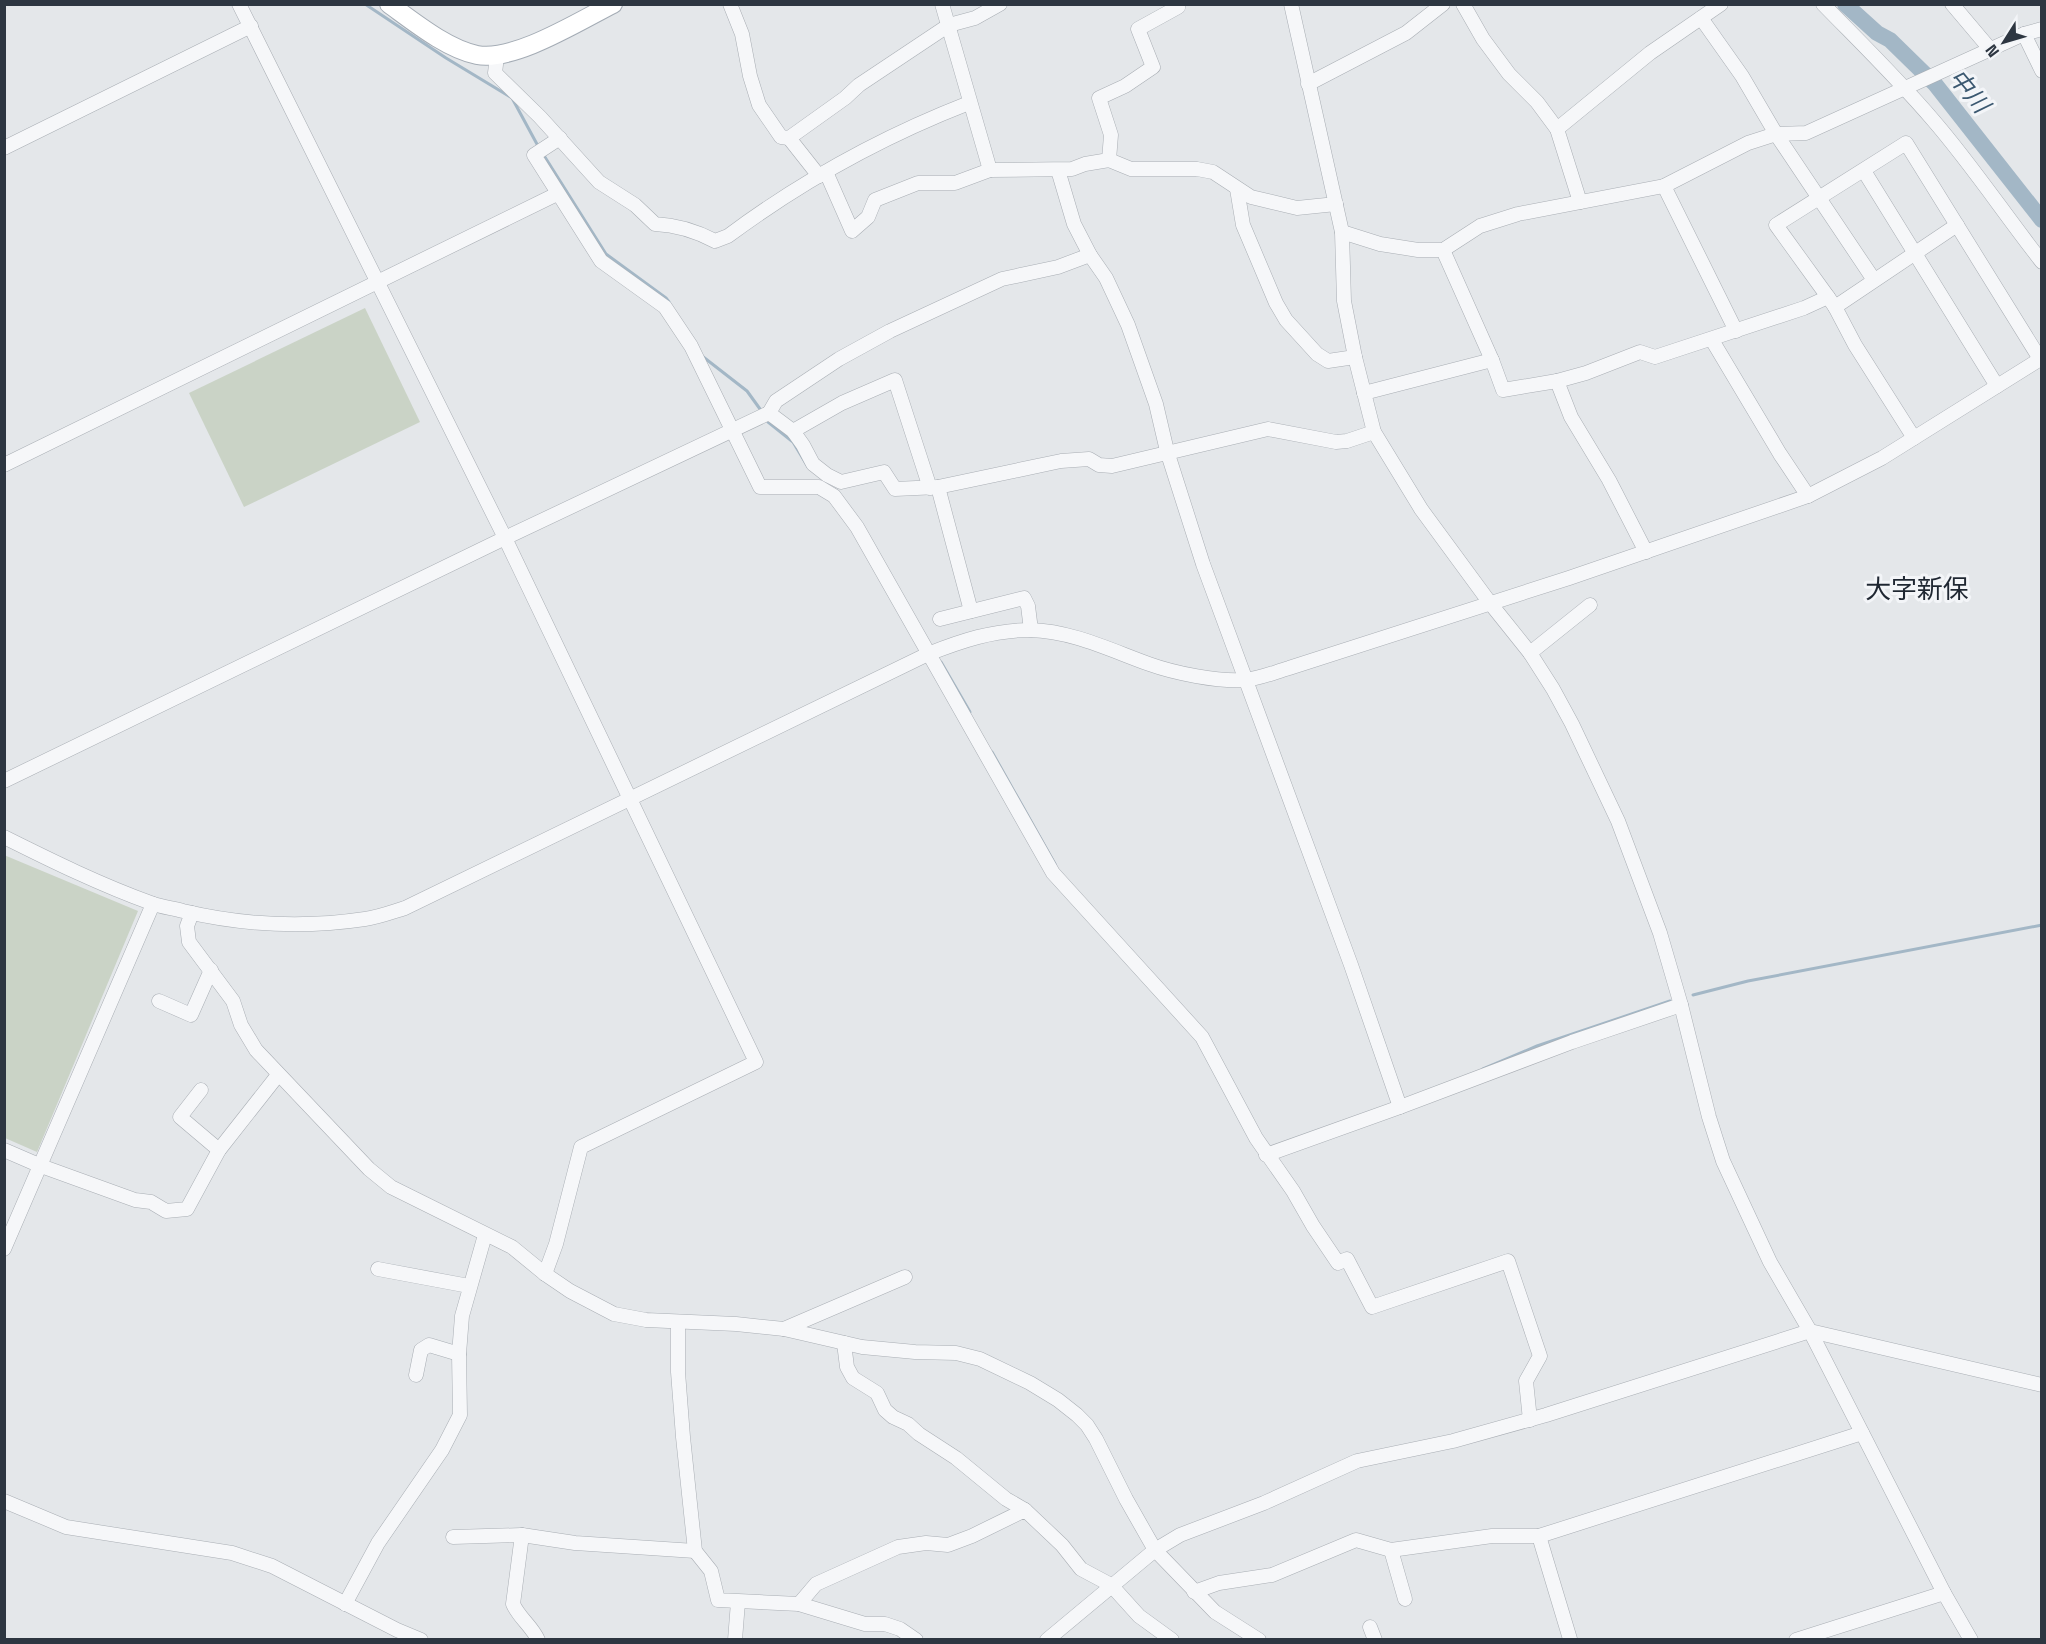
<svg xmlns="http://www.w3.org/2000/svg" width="2046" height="1644" font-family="'Space Grotesk','Noto Sans JP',sans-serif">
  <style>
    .green { fill: #cad3c6 }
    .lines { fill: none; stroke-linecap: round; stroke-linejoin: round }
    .stream { stroke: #a3b7c6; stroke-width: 3 }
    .river { stroke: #a3b7c6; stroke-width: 16 }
    .minor-casing { stroke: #a9aeb4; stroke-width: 15 }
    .major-casing { stroke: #a4acb5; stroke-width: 20 }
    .minor { stroke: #f6f7f9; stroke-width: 14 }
    .major { stroke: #fff; stroke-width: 18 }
    .labels { text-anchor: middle; stroke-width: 6; stroke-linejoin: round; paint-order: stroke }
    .water-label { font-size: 24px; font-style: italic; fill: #3b5870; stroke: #f3f5f8 }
    .quarter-label { font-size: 26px; fill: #1f2732; stroke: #f3f5f8 }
  </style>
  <rect width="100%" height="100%" fill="#e4e7ea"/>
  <g class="green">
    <polygon points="365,308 420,422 244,507 189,393"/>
    <polygon points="4,855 138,911 37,1152 5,1138"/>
  </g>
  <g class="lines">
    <g class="stream">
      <polyline points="365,4 446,58 512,98 538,146"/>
      <polyline points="543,154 606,254 666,298 669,302"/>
      <polyline points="702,356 747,391 760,409"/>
      <polyline points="768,422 793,442 808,467"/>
      <polyline points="941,662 970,712"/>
      <polyline points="992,752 1055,864"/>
      <polyline points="1693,995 1748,981 2042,925"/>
      <polyline points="1483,1069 1537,1046 1670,1001"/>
    </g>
    <polyline class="river" points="1845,4 1877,33 1890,40 1935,84 2042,220"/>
    <defs>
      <g id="minor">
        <polyline points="239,4 505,538 756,1062 581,1147 556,1244 545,1274"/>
        <polyline points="730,4 742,34 750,76 759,105 781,137 789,138 845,98 859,85 949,25 975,18 1000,4"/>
        <polyline points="942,4 990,170"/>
        <polyline points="1291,4 1342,232 1344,301 1355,357 1374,432 1421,509 1490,603 1530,653 1553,689 1572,724 1618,821 1660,933 1681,1005 1709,1117 1723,1161 1770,1262 1810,1331 1944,1593 1971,1640"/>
        <polyline points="1463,4 1483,39 1509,74 1537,102 1557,129 1580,202"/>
        <path d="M1823,4C1860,42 1899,80 1933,120C1972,165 2005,215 2042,262"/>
        <polyline points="1952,4 1990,49"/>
        <polyline points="1701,18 1742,76 1776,134 1874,280"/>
        <polyline points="2024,34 2042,71"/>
        <path d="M497,56L495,73L540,117L599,182L635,205L655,224C677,225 696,231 715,241L728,236C802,181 884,136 969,103"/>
        <polyline points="1308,84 1406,33 1443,4"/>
        <polyline points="1557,129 1650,53 1721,4"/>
        <polyline points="560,138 534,155 601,261 665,307 691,346 760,487 819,487 834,496 857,527 1053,873 1202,1037 1256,1138 1293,1191 1313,1226 1338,1263 1347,1259 1372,1307 1508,1261 1540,1356 1526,1381 1530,1420"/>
        <polyline points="789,138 819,176"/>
        <polyline points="4,148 251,26"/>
        <polyline points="1109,160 1111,135 1099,98 1125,86 1153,67 1138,29 1178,7 1177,4"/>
        <polyline points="1058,170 1074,224 1090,255 1106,278 1128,325 1156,404 1167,451 1203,564 1351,965 1400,1107"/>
        <polyline points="1864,171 1997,386"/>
        <polyline points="826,172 852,231 868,217 875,200 918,183 955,183 990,170 1072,169 1085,164 1109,160 1131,169 1197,169 1213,172 1251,197 1297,208 1336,204"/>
        <polyline points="1664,186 1736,331"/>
        <polyline points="1237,189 1243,225 1276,303 1286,320 1317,354 1328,361 1355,357"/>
        <polyline points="1342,232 1380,244 1418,250 1443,250 1480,226 1518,214 1664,186 1748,143 1776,134 1806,133 2024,34 2042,29"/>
        <polyline points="1443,250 1492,360"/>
        <polyline points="1828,297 1776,225 1906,143 2040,359"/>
        <polyline points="1835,307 1957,225"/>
        <polyline points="1712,340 1780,454 1808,496"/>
        <polyline points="1557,381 1571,417 1609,480 1646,552"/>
        <polyline points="1364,393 1492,360 1503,390 1557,381 1586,373 1640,352 1655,357 1804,308 1828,297 1835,307 1855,345 1914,438"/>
        <polyline points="769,413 776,401 839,359 890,331 1002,279 1058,267 1090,255"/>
        <polyline points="793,431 842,403 895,380 930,488"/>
        <polyline points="4,465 557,194"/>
        <polyline points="938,487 971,611"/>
        <polyline points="940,619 1024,598 1028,606 1031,630"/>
        <polyline points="1530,653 1590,605"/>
        <polyline points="4,781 505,538 769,413 793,431 803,445 813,464 827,475 841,482 884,472 895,489 938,487 1061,461 1089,459 1099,465 1112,466 1268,429 1336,442 1347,441 1374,432"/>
        <path d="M4,837C52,861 101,885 151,903C161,907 172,908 183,911C242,925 305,928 365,919C379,917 392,912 405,908L928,654C961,641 993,630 1030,630C1072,631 1110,650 1149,664C1174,673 1218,682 1244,680C1259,679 1275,672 1289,668L1569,578L1808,496L1882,458L2042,358"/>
        <polyline points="192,913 187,926 189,942 233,1001 241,1025 256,1050 369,1169 391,1187 512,1247 545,1274 570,1291 614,1314 646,1320 736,1324 784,1329 862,1347 915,1352 956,1353 980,1359 1030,1383 1058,1400 1077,1415 1087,1425 1096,1439 1126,1499 1155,1550 1215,1612 1259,1640"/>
        <polyline points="159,1001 191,1015 211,970"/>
        <polyline points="201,1090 180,1117 219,1150"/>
        <polyline points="4,1150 41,1166 135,1200 151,1202 166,1211 187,1209 219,1150 278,1075"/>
        <polyline points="1266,1155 1400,1107 1572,1042 1681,1005"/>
        <polyline points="4,1249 153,904"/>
        <polyline points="378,1269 469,1286"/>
        <polyline points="678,1322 678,1372 683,1437 695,1551 711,1571 718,1600 799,1604 865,1624 885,1624 900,1629 916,1640"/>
        <polyline points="784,1329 905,1277"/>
        <polyline points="844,1343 847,1367 853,1378 877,1393 885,1410 893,1417 908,1424 919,1434 956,1458 1006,1499 1025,1510"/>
        <polyline points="416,1375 421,1350 429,1345 459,1354 462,1316 485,1235"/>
        <polyline points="4,1501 66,1527 232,1553 272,1566 397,1630 421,1640"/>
        <path d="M522,1535L513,1604C519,1618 532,1626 538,1640"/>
        <polyline points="1539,1536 1570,1639"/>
        <polyline points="453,1537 522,1535 575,1543 695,1551"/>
        <polyline points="1391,1550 1405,1599"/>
        <polyline points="1194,1592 1219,1583 1272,1575 1356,1540 1391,1550 1492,1536 1539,1536 1862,1433"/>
        <polyline points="345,1604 378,1543 442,1450 460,1415 459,1354"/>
        <polyline points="799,1604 816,1584 898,1547 926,1543 948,1545 972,1536 1025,1510 1062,1545 1081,1569 1111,1585 1139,1616 1172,1640"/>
        <polyline points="1370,1627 1375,1640"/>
        <polyline points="735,1640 738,1602"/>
        <polyline points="1047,1640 1155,1550 1180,1535 1264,1503 1357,1461 1453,1441 1546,1415 1810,1331 2042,1385"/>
        <polyline points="1796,1640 1944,1593"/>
      </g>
      <path id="major" d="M389,4C414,22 447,49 477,55C514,62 579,21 613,4"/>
    </defs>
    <use href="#minor" class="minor-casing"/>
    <use href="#major" class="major-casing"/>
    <use href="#minor" class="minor"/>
    <use href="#major" class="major"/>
  </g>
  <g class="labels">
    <g class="water-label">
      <text transform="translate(1969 91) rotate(50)" y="8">中川</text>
    </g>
    <g class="quarter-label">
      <text x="1917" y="598">大字新保</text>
    </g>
  </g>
  <rect width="2046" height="1644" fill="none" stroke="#2d3641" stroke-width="12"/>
  <g transform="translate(2004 42) rotate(233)" stroke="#f3f5f8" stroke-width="4.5" paint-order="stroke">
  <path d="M0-4.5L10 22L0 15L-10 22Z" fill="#2d3641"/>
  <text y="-9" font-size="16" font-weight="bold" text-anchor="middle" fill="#2d3641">N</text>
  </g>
</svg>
